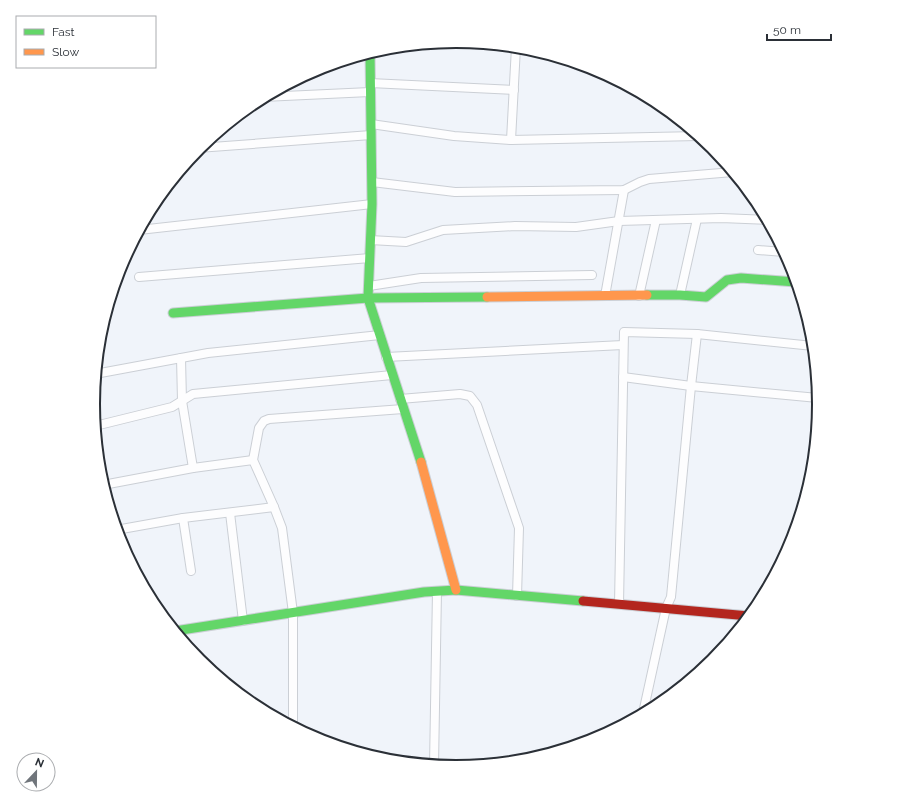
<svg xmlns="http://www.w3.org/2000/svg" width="911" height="808" font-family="Raleway,sans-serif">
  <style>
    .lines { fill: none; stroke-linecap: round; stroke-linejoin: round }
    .street-casing { stroke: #cbcfd5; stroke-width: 10 }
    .fast-casing { stroke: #cbcfd5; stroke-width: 11 }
    .slow-casing { stroke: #cbcfd5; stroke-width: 11 }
    .jam-casing { stroke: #cbcfd5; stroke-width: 11 }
    .street { stroke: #fdfdfe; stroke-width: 8 }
    .fast { stroke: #63d668; stroke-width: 9 }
    .slow { stroke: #ff974d; stroke-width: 9 }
    .jam { stroke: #b3261e; stroke-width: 9 }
    .rim { fill: none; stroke: #2b3037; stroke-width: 2 }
  </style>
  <rect width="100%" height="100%" fill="#f0f4fa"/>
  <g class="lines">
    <defs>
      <g id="street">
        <polyline points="370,83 514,90"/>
        <polyline points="263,97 370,92"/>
        <polyline points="371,124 454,136 511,140 698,136"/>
        <polyline points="511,140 516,47"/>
        <polyline points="198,148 371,135"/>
        <polyline points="372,182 455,192 624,190 640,182 649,179 733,172"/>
        <polyline points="139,230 372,204"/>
        <polyline points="370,240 406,242 443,230 515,226 576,227 619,221 721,218 767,220"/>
        <polyline points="758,250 784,252"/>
        <polyline points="139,277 370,258"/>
        <polyline points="369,286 421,278 592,275"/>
        <polyline points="680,295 697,219"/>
        <polyline points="605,296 624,190"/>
        <polyline points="639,296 656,220"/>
        <polyline points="386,357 623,345"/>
        <polyline points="181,358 182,401 193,468"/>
        <polyline points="95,374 208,353 380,335"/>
        <polyline points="623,377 691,386 818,398"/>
        <polyline points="400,399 460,394 470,396 477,405 519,528 517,596"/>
        <polyline points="95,426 172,407 193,394 392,375"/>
        <polyline points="103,485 193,468 253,460"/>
        <polyline points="230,513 243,621"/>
        <polyline points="183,518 191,571"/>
        <polyline points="116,530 183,518 274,507"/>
        <polyline points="619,604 624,332 697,334 813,346"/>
        <polyline points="643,713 666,608 671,597 691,386 697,334"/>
        <polyline points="293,727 293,613 282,528 274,507 253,460 259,428 264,421 269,419 403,409"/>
        <polyline points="434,765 437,591"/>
      </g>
      <g id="fast">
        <polyline points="370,52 372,204 368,298 421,462"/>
        <polyline points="647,295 680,295 706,297 727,280 741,278 796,282"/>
        <polyline points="173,313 368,298 487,297"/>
        <polyline points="175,631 424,592 456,590 583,601"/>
      </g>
      <g id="slow">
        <polyline points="487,297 647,295"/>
        <polyline points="421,462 456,590"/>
      </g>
      <polyline id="jam" points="583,601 749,616"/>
    </defs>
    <use href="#street" class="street-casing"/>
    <use href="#fast" class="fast-casing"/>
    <use href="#slow" class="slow-casing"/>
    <use href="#jam" class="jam-casing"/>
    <use href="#street" class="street"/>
    <use href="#fast" class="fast"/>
    <use href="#slow" class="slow"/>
    <use href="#jam" class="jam"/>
  </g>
  <path d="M0 0H911V808H0ZM100 404a356 356 0 1 1 712 0a356 356 0 1 1-712 0Z" fill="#fff" fill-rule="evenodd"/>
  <path class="rim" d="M100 404a356 356 0 1 1 712 0a356 356 0 1 1-712 0Z"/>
  <rect x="16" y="16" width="140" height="52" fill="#ffffff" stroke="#aaacaf"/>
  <rect x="24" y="29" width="20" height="6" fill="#63d668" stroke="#aaacaf"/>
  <text x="52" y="36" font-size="12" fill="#2b3037">Fast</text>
  <rect x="24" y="49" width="20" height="6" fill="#ff974d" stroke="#aaacaf"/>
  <text x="52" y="56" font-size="12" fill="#2b3037">Slow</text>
  <g transform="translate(36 772) rotate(22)"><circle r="19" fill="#ffffff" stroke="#aaacaf"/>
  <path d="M0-3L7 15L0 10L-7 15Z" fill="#70757b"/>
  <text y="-6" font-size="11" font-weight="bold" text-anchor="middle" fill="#2b3037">N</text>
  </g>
  <path d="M767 34v6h64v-6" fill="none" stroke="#2b3037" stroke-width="2"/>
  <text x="773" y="34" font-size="12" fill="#2b3037" stroke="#ffffff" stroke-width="3" paint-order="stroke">50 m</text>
</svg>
